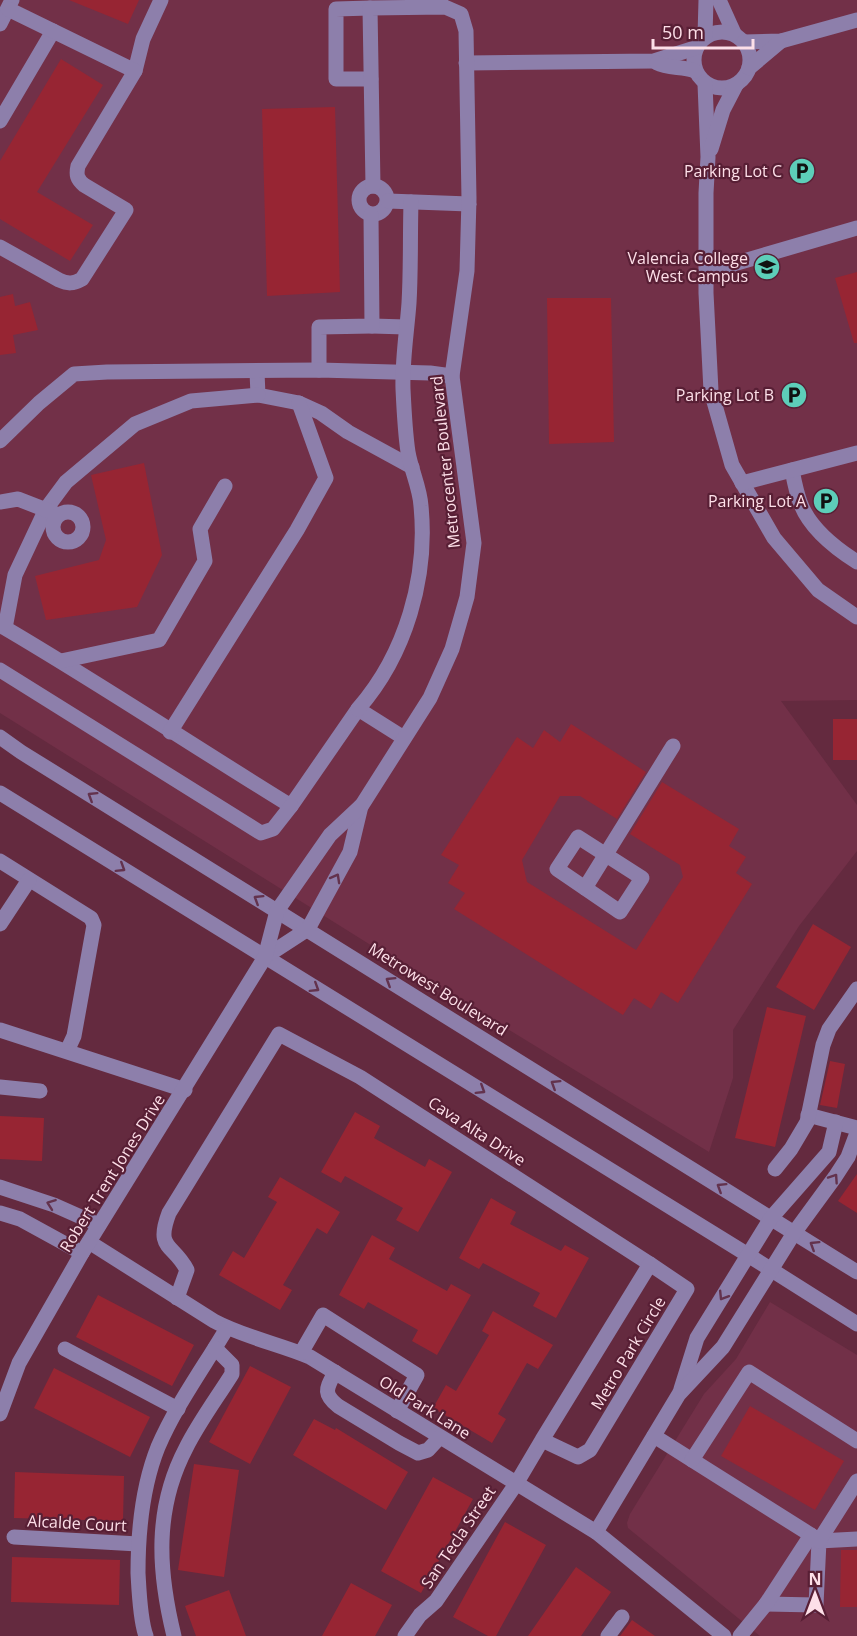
<svg xmlns="http://www.w3.org/2000/svg" width="857" height="1636" font-family="'Open Sans',sans-serif">
  <style>
    .built { fill: #723048 }
    .building { fill: #972533 }
    .lines { fill: none; stroke-linecap: round; stroke-linejoin: round }
    .minor { stroke: #8d7fab; stroke-width: 15 }
    .oneway { stroke: #63324d }
    .labels { text-anchor: middle; stroke-width: 4.5; stroke-linejoin: round; paint-order: stroke }
    .poi-label { font-size: 16px; fill: #fddfe8; stroke: #581f35; text-anchor: end }
    .street-label { font-size: 16px; fill: #fddfe8; stroke: #581f35 }
  </style>
  <rect width="100%" height="100%" fill="#642a3f"/>
  <g class="built">
    <polygon points="0,0 857,0 857,700 781,701 857,805 857,851 799,926 733,1030 733,1078 709,1152 401,964 0,713"/>
    <polygon points="770,1302 857,1355 857,1636 760,1636 628,1528 627,1523 630,1514 704,1394 736,1359"/>
  </g>
  <g class="building">
    <polygon points="69,0 139,0 128,24"/>
    <polygon points="61,59 103,85 37,192 93,225 70,261 0,219 0,161"/>
    <polygon points="335,107 340,292 267,296 262,109"/>
    <polygon points="857,272 857,343 854,343 835,278"/>
    <polygon points="13,294 15,306 30,302 38,330 13,335 16,353 0,355 0,297"/>
    <polygon points="547,298 611,298 614,442 549,444"/>
    <polygon points="144,463 162,555 137,607 46,620 35,576 99,560 106,540 91,475"/>
    <rect x="833" y="719" width="24" height="41"/>
    <polygon points="571,724 646,772 617,819 580,796 560,796 522,860 527,882 636,950 683,877 680,865 630,834 662,782 739,829 729,846 746,857 736,873 752,884 678,1003 661,992 651,1009 634,998 623,1015 454,909 465,893 448,883 459,865 441,855 517,737 533,748 544,730 560,742"/>
    <polygon points="813,924 851,947 814,1010 776,987"/>
    <polygon points="767,1007 806,1016 775,1147 735,1138"/>
    <polygon points="830,1061 845,1064 837,1108 820,1105"/>
    <polygon points="355,1112 380,1126 374,1138 425,1167 429,1159 452,1172 418,1232 396,1220 403,1208 345,1176 341,1183 321,1172"/>
    <polygon points="0,1116 44,1118 42,1161 0,1159"/>
    <polygon points="857,1174 857,1213 838,1201"/>
    <polygon points="280,1177 340,1212 327,1234 317,1228 283,1285 292,1290 280,1310 219,1275 233,1251 244,1258 277,1202 268,1197"/>
    <polygon points="491,1198 516,1212 510,1224 561,1251 565,1245 589,1258 556,1318 533,1306 540,1293 483,1263 479,1269 459,1258"/>
    <polygon points="372,1235 395,1248 389,1259 447,1291 451,1284 471,1295 437,1355 412,1341 418,1330 368,1302 364,1309 339,1295"/>
    <polygon points="98,1295 194,1345 172,1386 76,1337"/>
    <polygon points="493,1311 553,1345 538,1369 527,1363 498,1414 506,1419 492,1443 433,1408 446,1385 456,1391 489,1335 482,1331"/>
    <polygon points="250,1366 291,1387 250,1464 209,1442"/>
    <polygon points="54,1368 150,1417 130,1457 34,1408"/>
    <polygon points="750,1406 844,1461 815,1510 721,1456"/>
    <polygon points="314,1419 335,1430 336,1428 408,1472 386,1510 293,1455"/>
    <polygon points="194,1464 239,1470 224,1577 178,1570"/>
    <polygon points="15,1472 124,1476 123,1521 14,1518"/>
    <polygon points="433,1477 473,1499 421,1593 381,1571"/>
    <polygon points="505,1522 546,1545 496,1636 488,1636 453,1617"/>
    <polygon points="841,1550 857,1550 857,1607 840,1607"/>
    <polygon points="12,1557 120,1560 119,1605 11,1602"/>
    <polygon points="576,1567 611,1592 581,1636 528,1636"/>
    <polygon points="351,1583 392,1605 375,1636 322,1636"/>
    <polygon points="229,1590 246,1636 196,1636 185,1606"/>
    <polygon points="632,1620 655,1636 620,1636"/>
  </g>
  <g class="lines">
    <g class="minor">
      <polyline points="719,0 734,33"/>
      <polyline points="370,8 336,9 336,79 371,79"/>
      <polyline points="0,24 12,0"/>
      <circle cx="722" cy="60" r="28"/>
      <polyline points="705,36 706,0"/>
      <polyline points="744,42 781,41 857,20"/>
      <polyline points="466,63 654,61 695,48"/>
      <path d="M657,63C668,69 683,66 695,71"/>
      <polyline points="749,68 781,41"/>
      <polyline points="135,71 143,39 161,0"/>
      <polyline points="705,84 708,157 706,193 706,293 711,391 732,465 774,538 818,590 857,617"/>
      <polyline points="0,121 53,31"/>
      <polyline points="711,149 723,110 736,85"/>
      <circle cx="373" cy="200" r="14"/>
      <polyline points="388,201 469,204"/>
      <path d="M0,247L59,280C68,284 73,284 82,279L126,210L84,185C77,179 76,175 78,166L135,71L8,9"/>
      <polyline points="706,272 857,228"/>
      <polyline points="372,326 406,327"/>
      <polyline points="319,370 319,327 372,326 371,215"/>
      <polyline points="257,372 258,395 299,403 321,413 348,432 412,467"/>
      <path d="M258,395L191,401L135,424L66,482L46,509L15,575L5,628C102,685 195,747 291,806L358,709L404,738"/>
      <polyline points="0,441 39,403 74,374 107,372 319,370 430,373 452,376"/>
      <path d="M792,470C794,480 796,491 800,502C809,528 835,548 857,562"/>
      <polyline points="742,483 857,453"/>
      <polyline points="0,502 18,499 54,513"/>
      <circle cx="68" cy="527" r="15"/>
      <polyline points="61,661 159,640 205,561 200,529 225,486"/>
      <polyline points="0,670 261,833 273,829 291,806"/>
      <path d="M358,709C406,654 428,577 421,506C420,488 411,470 408,452C405,432 404,410 403,389C402,360 407,331 409,303C411,270 410,236 411,202"/>
      <polyline points="170,732 297,530 326,478 299,403"/>
      <polyline points="0,737 21,752 857,1272"/>
      <polyline points="0,793 748,1255 857,1324"/>
      <polygon points="578,837 642,878 620,912 557,869"/>
      <polyline points="0,861 91,918 94,925 74,1036 67,1051"/>
      <polyline points="585,888 673,746"/>
      <polyline points="0,924 29,880"/>
      <polyline points="265,957 308,929 350,852 361,806"/>
      <polyline points="0,1030 185,1090"/>
      <polyline points="0,1087 40,1091"/>
      <polyline points="808,1115 857,1128"/>
      <polyline points="775,1169 791,1149 807,1122 823,1045 829,1029 857,989"/>
      <polyline points="0,1187 54,1205 99,1225"/>
      <polyline points="0,1213 20,1219 82,1253"/>
      <path d="M89,1242L214,1321C244,1337 279,1344 310,1357L596,1532L724,1636"/>
      <path d="M177,1298L187,1270C173,1243 155,1250 169,1213L279,1034L360,1077L650,1264"/>
      <polyline points="65,1349 178,1409"/>
      <polyline points="301,1353 323,1315 417,1375 397,1411"/>
      <path d="M335,1372C327,1388 322,1393 338,1406L399,1443L418,1453L428,1450L440,1437"/>
      <polyline points="681,1389 697,1338 771,1218 829,1152 836,1122"/>
      <polyline points="0,1414 19,1363 82,1253 265,957 277,911 330,835 362,805 430,698 452,649 467,597 474,543 452,376 467,271 469,199 466,31 461,14 445,7 370,8 373,186"/>
      <polyline points="654,1436 811,1535"/>
      <polyline points="692,1460 749,1372 857,1441"/>
      <polyline points="596,1532 679,1394 723,1347 794,1233 835,1177 848,1157 857,1133"/>
      <polyline points="14,1537 138,1544"/>
      <polyline points="766,1604 816,1605 819,1541 857,1539"/>
      <path d="M146,1636C140,1620 139,1590 138,1573C138,1530 142,1487 158,1447C176,1405 204,1367 227,1328"/>
      <path d="M174,1636C158,1571 154,1509 186,1448C199,1422 217,1398 232,1374V1365L215,1348"/>
      <polyline points="405,1636 420,1615 436,1601 516,1484 542,1440 578,1457 590,1450 687,1289 650,1264 542,1440"/>
      <polyline points="608,1636 622,1617"/>
      <polyline points="740,1636 766,1604 811,1535 819,1541 857,1481"/>
    </g>
  </g>
  <defs><path id="oneway-chevron" d="M-2-3.5L2.5 0L-2 3.5" fill="none" stroke-width="1.6" stroke-linecap="round" stroke-linejoin="round" transform="scale(1.5)"/></defs>
  <g class="oneway">
    <use href="#oneway-chevron" transform="translate(92 796) rotate(-148)"/>
    <use href="#oneway-chevron" transform="translate(121 868) rotate(32)"/>
    <use href="#oneway-chevron" transform="translate(336 878) rotate(-61)"/>
    <use href="#oneway-chevron" transform="translate(258 899) rotate(-148)"/>
    <use href="#oneway-chevron" transform="translate(390 981) rotate(-148)"/>
    <use href="#oneway-chevron" transform="translate(315 988) rotate(32)"/>
    <use href="#oneway-chevron" transform="translate(555 1084) rotate(-148)"/>
    <use href="#oneway-chevron" transform="translate(481 1090) rotate(32)"/>
    <use href="#oneway-chevron" transform="translate(834 1178) rotate(-56)"/>
    <use href="#oneway-chevron" transform="translate(721 1187) rotate(-148)"/>
    <use href="#oneway-chevron" transform="translate(51 1204) rotate(-160)"/>
    <use href="#oneway-chevron" transform="translate(814 1245) rotate(-148)"/>
    <use href="#oneway-chevron" transform="translate(723 1296) rotate(122)"/>
  </g>
  <defs>
    <symbol id="parking-disc" viewBox="-11 -11 22 22"><circle r="9.5" fill="#5dceb9" stroke="#581f35"/><path d="M-3.5-5.5H1a3.5 3.5 0 0 1 0 7H-1V5.5H-3.5ZM-1-3.4V-.6H.8a1.4 1.4 0 0 0 0-2.8Z" fill="#111"/></symbol>
    <symbol id="university-disc" viewBox="-11 -11 22 22"><circle r="9.5" fill="#5dceb9" stroke="#581f35"/><path d="M0-5L7-2L0 1L-7-2ZM-4 1L0 2.5L4 1V4Q0 6-4 4Z" fill="#111"/></symbol>
  </defs>
  <g fill-rule="evenodd">
    <use href="#parking-disc" x="787" y="156" width="30" height="30"/>
    <use href="#university-disc" x="752" y="252" width="30" height="30"/>
    <use href="#parking-disc" x="779" y="380" width="30" height="30"/>
    <use href="#parking-disc" x="811" y="486" width="30" height="30"/>
  </g>
  <g class="labels">
    <g class="poi-label">
      <text x="782" y="177">Parking Lot C</text>
      <text x="748" y="264">Valencia College<tspan x="748" dy="18">West Campus</tspan></text>
      <text x="774" y="401">Parking Lot B</text>
      <text x="806" y="507">Parking Lot A</text>
    </g>
    <g class="street-label">
      <text transform="translate(445 462) rotate(-96)" y="6">Metrocenter Boulevard</text>
      <text transform="translate(438 989) rotate(32)" y="6">Metrowest Boulevard</text>
      <text transform="translate(477 1131) rotate(33)" y="6">Cava Alta Drive</text>
      <text transform="translate(112 1173) rotate(-58)" y="6">Robert Trent Jones Drive</text>
      <text transform="translate(628 1353) rotate(-59)" y="6">Metro Park Circle</text>
      <text transform="translate(425 1407) rotate(32)" y="6">Old Park Lane</text>
      <text transform="translate(77 1523) rotate(3)" y="6">Alcalde Court</text>
      <text transform="translate(458 1537) rotate(-56)" y="6">San Tecla Street</text>
    </g>
  </g>
  <g transform="translate(815 1594)" stroke="#581f35" stroke-width="4.5" paint-order="stroke">
  <path d="M0-4.5L10 22L0 15L-10 22Z" fill="#fddfe8"/>
  <text y="-9" font-size="16" font-weight="bold" text-anchor="middle" fill="#fddfe8">N</text>
  </g>
  <path d="M653 39v9h100v-9" fill="none" stroke="#fddfe8" stroke-width="3"/>
  <text x="662" y="39" font-size="18" fill="#fddfe8" stroke="#581f35" stroke-width="4.5" paint-order="stroke">50 m</text>
</svg>
